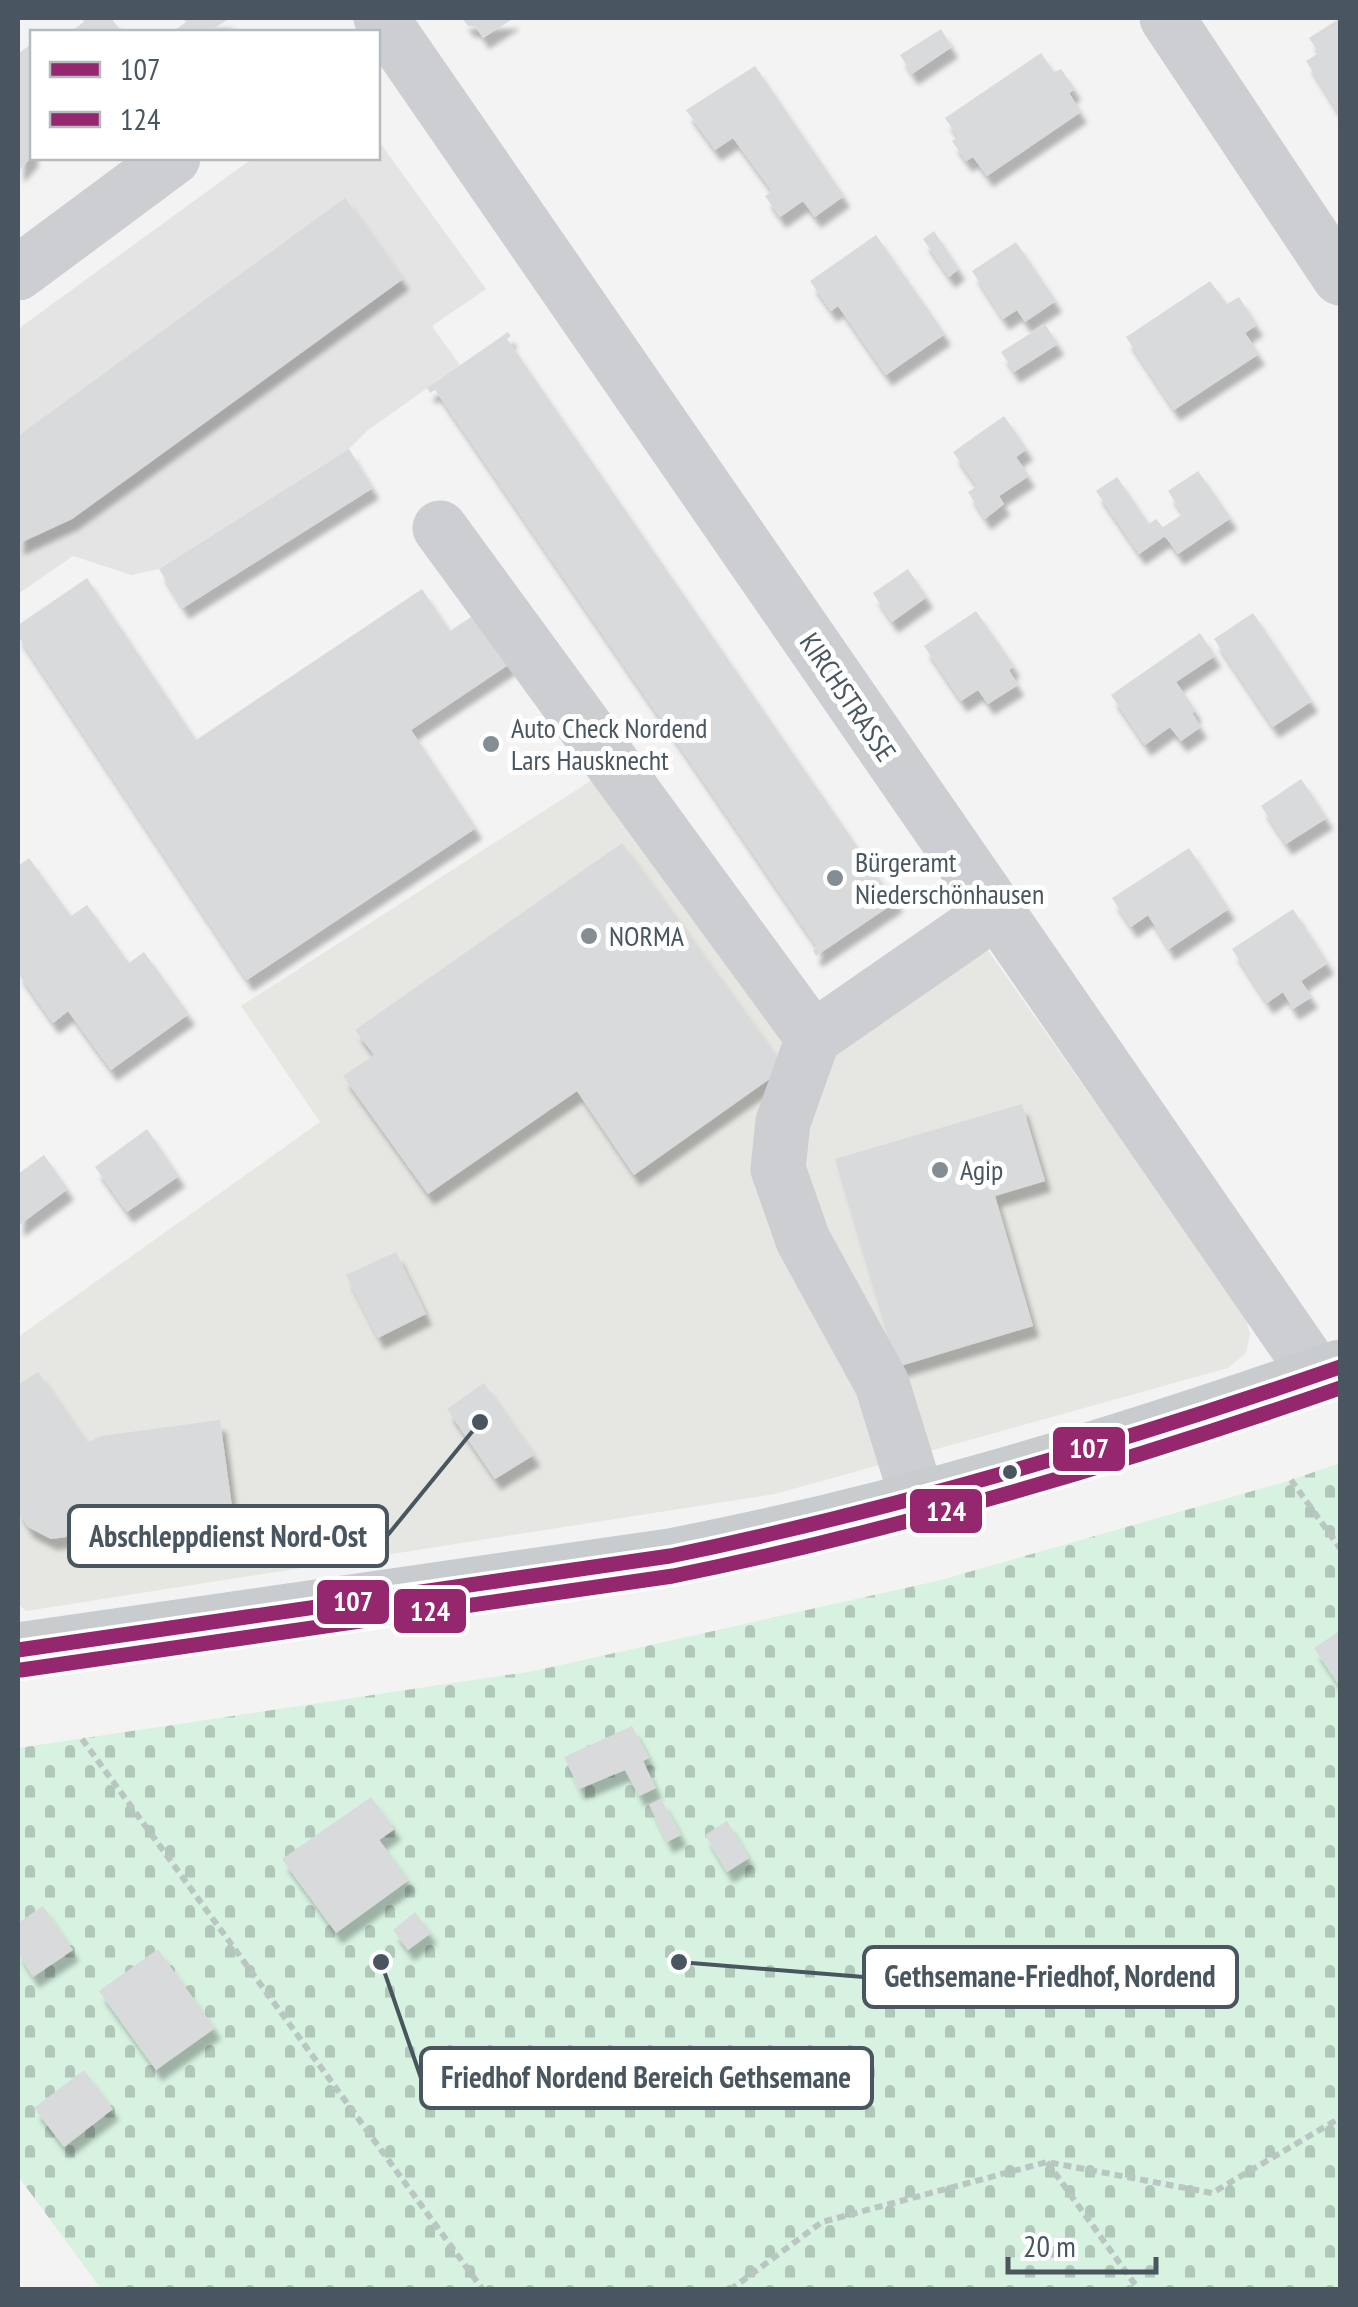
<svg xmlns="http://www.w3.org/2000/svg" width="1358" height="2307" font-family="'PT Sans Narrow',sans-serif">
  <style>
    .commercial { fill: #e6e6e2 }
    .education { fill: #e5e4e5 }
    .cemetery { fill: url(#cemetery-stones) }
    .building { fill: #d9dadb; filter: url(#shadow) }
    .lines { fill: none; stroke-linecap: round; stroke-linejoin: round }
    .path { stroke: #bac6c2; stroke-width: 6; stroke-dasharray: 8 5; stroke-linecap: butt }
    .minor { stroke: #ccced1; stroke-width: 55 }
    .major { stroke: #c8cccf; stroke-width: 55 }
    .bus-1-casing { stroke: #fff; stroke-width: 22 }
    .bus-2-casing { stroke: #fff; stroke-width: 22 }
    .bus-1 { stroke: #95276e; stroke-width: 15 }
    .bus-2 { stroke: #95276e; stroke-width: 15 }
    .poi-dot { fill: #848d93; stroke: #fff; stroke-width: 4 }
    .bus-dot { fill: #495660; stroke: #fff; stroke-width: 4 }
    .labels { text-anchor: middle; stroke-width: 10; stroke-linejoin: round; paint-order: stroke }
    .street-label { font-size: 28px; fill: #495660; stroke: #fff }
    .poi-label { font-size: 28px; fill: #495660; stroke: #fff; text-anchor: start }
    .leader { fill: none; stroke: #495660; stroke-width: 4 }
    .callout-dot { fill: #495660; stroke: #fff; stroke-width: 4 }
    .callout { fill: #fff; stroke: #495660; stroke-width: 4 }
    .callout-label { font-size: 30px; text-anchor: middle; font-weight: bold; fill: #495660 }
    .line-badge { stroke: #fff; stroke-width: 4 }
    .badge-label { font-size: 28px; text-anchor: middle; font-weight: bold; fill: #fff }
  </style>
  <defs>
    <pattern id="cemetery-stones" width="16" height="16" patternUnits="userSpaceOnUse" patternTransform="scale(2.5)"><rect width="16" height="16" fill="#d7f2e1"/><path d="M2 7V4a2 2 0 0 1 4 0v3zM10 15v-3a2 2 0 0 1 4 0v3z" fill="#b0c7ba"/></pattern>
    <filter id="shadow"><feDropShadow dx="6" dy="11" stdDeviation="2.5" flood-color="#0004"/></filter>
  </defs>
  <rect width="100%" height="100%" fill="#f3f3f3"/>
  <polygon class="commercial" points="637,751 817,1005 958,908 1245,1315 1250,1334 1246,1353 1228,1368 775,1494 26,1611 18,1604 18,1337 320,1122 241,1006"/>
  <polygon class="education" points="378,140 486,289 432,326 460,365 368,430 349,449 159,569 131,575 73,556 18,594 18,329 253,158 378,158"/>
  <polygon class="cemetery" points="1340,1463 1340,2289 101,2289 18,2176 18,1748 534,1671 937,1581 1291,1480"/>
  <g class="building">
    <polygon points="81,18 111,18 122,32 70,32 84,22"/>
    <polygon points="183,18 230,18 209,32 177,32 175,30 186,22"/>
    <polygon points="462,18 514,18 483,38 476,27 468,26"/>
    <polygon points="1337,20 1340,26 1340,115 1306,61 1319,53 1309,38"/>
    <polygon points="941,29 952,47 912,74 900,55"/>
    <polygon points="32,43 32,156 18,172 18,54"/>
    <polygon points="1041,53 1054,72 1061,69 1075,89 1069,93 1081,112 987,176 973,157 966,161 952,141 958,137 945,118"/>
    <polygon points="755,66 844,196 815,217 803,201 780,217 765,196 772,191 733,138 715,150 686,110"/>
    <polygon points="345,198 403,279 72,519 18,544 18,436"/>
    <polygon points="934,231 959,269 949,277 923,239"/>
    <polygon points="876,235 945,334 886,375 838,306 831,311 810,281"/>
    <polygon points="1016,242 1056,301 1025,322 1017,310 1003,319 972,271"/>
    <polygon points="1210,281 1227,304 1239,297 1257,325 1245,333 1259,354 1174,410 1126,337"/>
    <polygon points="1045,324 1058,344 1014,372 1001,352"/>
    <polygon points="508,332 511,336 507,339 892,897 894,895 897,901 816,956 813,950 817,947 435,390 430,393 427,388"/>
    <polygon points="1004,416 1027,449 1016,457 1029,476 999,496 1004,504 985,519 968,492 977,486 953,452"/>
    <polygon points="349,449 373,488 183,608 159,569"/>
    <polygon points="1198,471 1231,518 1178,554 1165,536 1139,554 1096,491 1117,477 1149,524 1156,519 1163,527 1183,514 1168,491"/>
    <polygon points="908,569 927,597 892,622 873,593"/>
    <polygon points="87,578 196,740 422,589 450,631 477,613 511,663 411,730 476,828 247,980 18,636 18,625"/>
    <polygon points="976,611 1014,666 1009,670 1018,685 988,704 978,690 961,701 924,646"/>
    <polygon points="1253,613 1312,701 1273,727 1214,639"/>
    <polygon points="1200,633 1215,656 1176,682 1196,711 1192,713 1201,727 1181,741 1170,727 1145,745 1111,695"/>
    <polygon points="1301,779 1327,818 1286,844 1261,806"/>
    <polygon points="622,843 785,1068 634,1175 577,1091 428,1194 343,1076 374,1055 355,1030"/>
    <polygon points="1189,848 1229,909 1169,949 1148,915 1131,927 1112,898"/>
    <polygon points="29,858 71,916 87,905 129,963 144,952 189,1014 111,1070 68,1011 53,1023 18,973 18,866"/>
    <polygon points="1293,909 1328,963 1301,981 1312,997 1293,1009 1283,992 1267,1003 1232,949"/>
    <polygon points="1022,1104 1045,1181 995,1196 1033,1326 897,1367 835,1159"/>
    <polygon points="147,1129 179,1176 127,1212 95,1167"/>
    <polygon points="44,1155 68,1189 18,1226 18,1174"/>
    <polygon points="396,1252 426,1314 378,1338 346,1275"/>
    <polygon points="38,1372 87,1443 101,1436 220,1420 233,1514 51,1539 28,1527 18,1511 18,1385"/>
    <polygon points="484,1383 534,1455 495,1479 447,1409"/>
    <polygon points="1338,1632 1340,1635 1340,1687 1314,1648"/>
    <polygon points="632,1726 649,1758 643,1761 656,1788 639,1796 625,1770 579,1789 564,1757"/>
    <polygon points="371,1797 395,1829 379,1840 409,1880 336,1933 282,1859"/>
    <polygon points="661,1799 681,1835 667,1842 649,1805"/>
    <polygon points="727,1821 749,1858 727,1872 705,1835"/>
    <polygon points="43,1906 73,1950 33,1977 18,1953 18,1923"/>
    <polygon points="415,1912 431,1933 408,1950 393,1930"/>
    <polygon points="158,1949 215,2028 156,2070 99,1991"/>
    <polygon points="84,2070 113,2109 64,2147 34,2108"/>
  </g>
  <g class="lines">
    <g class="path">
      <polyline points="1291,1480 1340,1548"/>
      <polyline points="82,1739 483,2290"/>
      <polyline points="1047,2162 1139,2290"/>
      <polyline points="730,2290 822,2222 1047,2162 1212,2193 1340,2118"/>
    </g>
    <g class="minor">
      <polyline points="381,18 1317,1375"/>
      <polyline points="1167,18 1340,278"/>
      <polyline points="18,273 173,158"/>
      <polyline points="440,528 813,1038"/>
      <polyline points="918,1500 882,1384 803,1240 778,1169 783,1122 813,1038 995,912"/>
    </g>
    <path class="major" d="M18,1650L670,1556C898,1512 1121,1444 1340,1367"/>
    <defs>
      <path id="bus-1" d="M18,1650L670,1556C898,1509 1120,1443 1340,1367"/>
      <path id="bus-2" d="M21,1670L673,1576C900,1530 1121,1464 1340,1388"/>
    </defs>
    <use href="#bus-1" class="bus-1-casing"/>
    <use href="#bus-2" class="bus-2-casing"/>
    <use href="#bus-1" class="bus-1"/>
    <use href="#bus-2" class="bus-2"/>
  </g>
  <g class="poi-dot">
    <circle cx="491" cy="744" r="10"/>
    <circle cx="835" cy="878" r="10"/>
    <circle cx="589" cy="936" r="10"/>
    <circle cx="940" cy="1170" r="10"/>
  </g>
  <circle class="bus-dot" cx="1010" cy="1472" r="9"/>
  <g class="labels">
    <g class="street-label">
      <text transform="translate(848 697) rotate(56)" y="10">KIRCHSTRASSE</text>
    </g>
    <g class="poi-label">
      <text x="511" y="738">Auto Check Nordend<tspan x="511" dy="32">Lars Hausknecht</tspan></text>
      <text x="855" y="872">Bürgeramt<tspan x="855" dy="32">Niederschönhausen</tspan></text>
      <text x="609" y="946">NORMA</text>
      <text x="960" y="1180">Agip</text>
    </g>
  </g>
  <path class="leader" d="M480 1422L387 1536M679 1962L864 1977M381 1962L421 2078"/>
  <g class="callout-dot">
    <circle cx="480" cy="1422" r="10"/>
    <circle cx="679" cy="1962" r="10"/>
    <circle cx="381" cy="1962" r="10"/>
  </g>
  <g class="callout">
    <rect x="69" y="1506" width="318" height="60" rx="10"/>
    <rect x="864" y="1947" width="373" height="60" rx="10"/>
    <rect x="421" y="2048" width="451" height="60" rx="10"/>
  </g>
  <g class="callout-label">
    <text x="228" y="1547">Abschleppdienst Nord-Ost</text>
    <text x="1050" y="1987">Gethsemane-Friedhof, Nordend</text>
    <text x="646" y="2088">Friedhof Nordend Bereich Gethsemane</text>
  </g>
  <g class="line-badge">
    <rect x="1051" y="1425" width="76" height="48" rx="10" fill="#95276e"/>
    <rect x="908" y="1487" width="76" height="48" rx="10" fill="#95276e"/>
    <rect x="315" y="1578" width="76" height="48" rx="10" fill="#95276e"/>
    <rect x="392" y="1587" width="76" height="48" rx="10" fill="#95276e"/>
  </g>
  <g class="badge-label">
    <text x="1089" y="1458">107</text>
    <text x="946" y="1521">124</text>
    <text x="353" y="1611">107</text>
    <text x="430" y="1621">124</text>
  </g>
  <rect width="1358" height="2307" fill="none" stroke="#495660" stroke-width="40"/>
  <rect x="30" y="30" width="350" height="130" fill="#ffffff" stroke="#b6bbbf" stroke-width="2.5"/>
  <rect x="50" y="62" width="50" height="15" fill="#95276e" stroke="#b6bbbf" stroke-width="2.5"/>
  <text x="120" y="80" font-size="30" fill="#495660">107</text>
  <rect x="50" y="112" width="50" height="15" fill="#95276e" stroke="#b6bbbf" stroke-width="2.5"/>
  <text x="120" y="130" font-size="30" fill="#495660">124</text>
  <path d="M1008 2257v15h148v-15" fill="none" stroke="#495660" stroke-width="5"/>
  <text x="1023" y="2257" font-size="30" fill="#495660" stroke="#ffffff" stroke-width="8" paint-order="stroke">20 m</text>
</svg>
